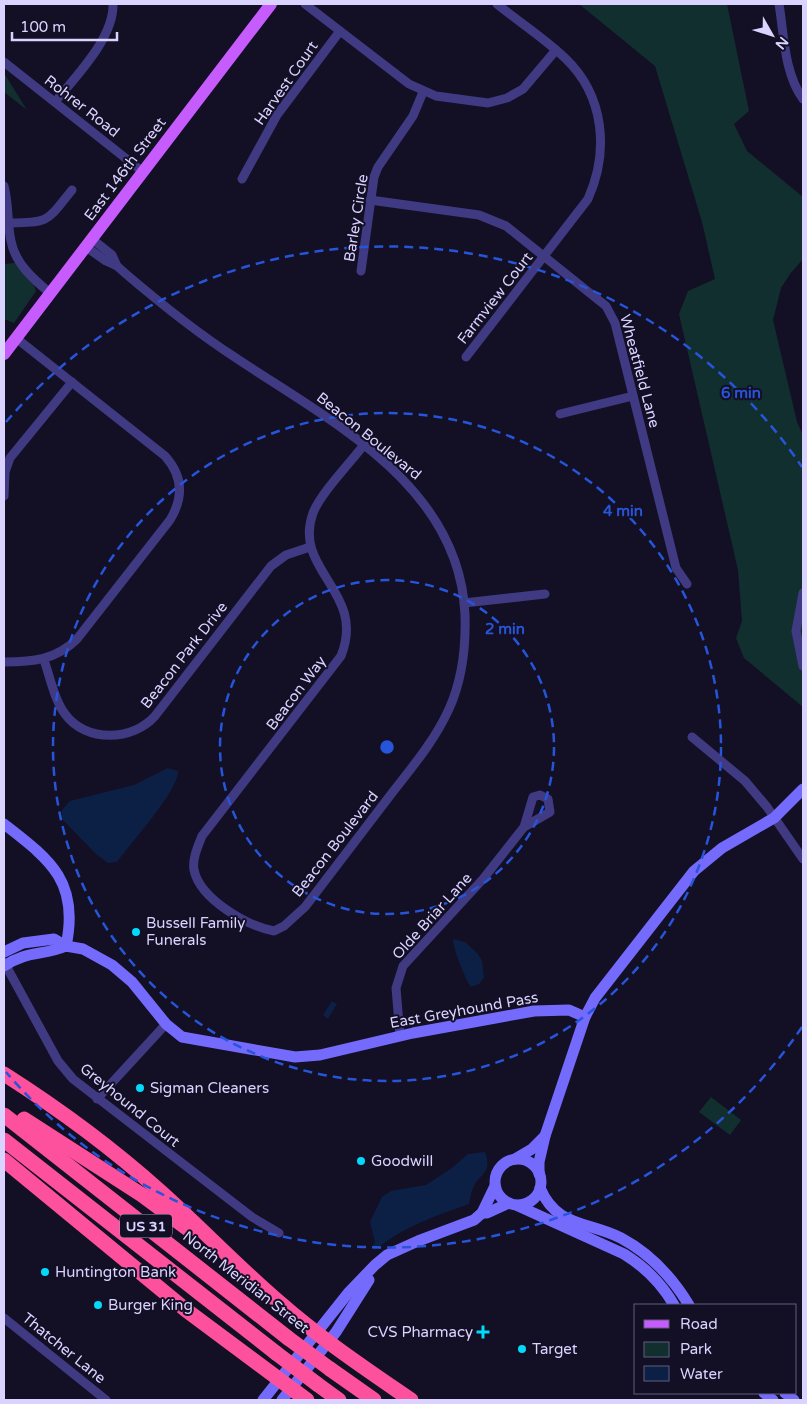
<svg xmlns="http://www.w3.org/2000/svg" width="807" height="1404" font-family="'Varela Round',sans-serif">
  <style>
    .green { fill: #122f2f }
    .water { fill: #0c2046 }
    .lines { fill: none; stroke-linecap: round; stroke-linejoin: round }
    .street { stroke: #403a83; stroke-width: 9 }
    .secondary { stroke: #746bfd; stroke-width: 11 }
    .primary { stroke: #c65cfd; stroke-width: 12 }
    .highway { stroke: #fd509d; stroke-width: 15 }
    .highway-bridge { stroke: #fd509d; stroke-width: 15 }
    .ring { fill: none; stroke: #2655da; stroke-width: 2.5; stroke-dasharray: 9 6 }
    .poi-dot { fill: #03dafb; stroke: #130f25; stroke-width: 2 }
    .labels { text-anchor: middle; stroke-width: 4; stroke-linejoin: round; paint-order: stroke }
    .shield { fill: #130f25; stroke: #9e98be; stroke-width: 1 }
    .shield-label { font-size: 14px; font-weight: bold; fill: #dad3ff }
    .street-label { font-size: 15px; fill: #dad3ff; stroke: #130f25 }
    .poi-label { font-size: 15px; fill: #dad3ff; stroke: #130f25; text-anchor: start }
    .centre { fill: #2655da; stroke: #130f25; stroke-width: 2.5 }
    .ring-label { font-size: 15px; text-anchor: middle; font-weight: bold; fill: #2655da; stroke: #130f25; stroke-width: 4; stroke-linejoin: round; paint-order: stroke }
  </style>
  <rect width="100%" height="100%" fill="#130f25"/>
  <g class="green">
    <polygon points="579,4 727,4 749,111 734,124 747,151 803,197 803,259 790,274 781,288 773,320 797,422 803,435 803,707 744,658 736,638 742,621 738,570 679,314 688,291 715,279 702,222 655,66"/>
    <polygon points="4,73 27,110 4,92"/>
    <polygon points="15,263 34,285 36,291 14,323 4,319 4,264"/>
    <polygon points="711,1097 741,1120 730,1135 699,1112"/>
  </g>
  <g class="water">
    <path d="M168,768L178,771C179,790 130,844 117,862L108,863L96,854L62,819V810L70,801L134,785Z"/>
    <path d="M453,939L465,942L478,954L482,961L484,978L479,984L471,987C466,982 452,945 453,939Z"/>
    <polygon points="332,1001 337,1004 328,1019 323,1015"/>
    <path d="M485,1152C493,1174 480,1172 473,1188C471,1192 470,1199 469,1204C435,1216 403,1227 375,1250L372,1247L375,1242L370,1222L382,1197L391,1191L426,1185L452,1168L468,1154Z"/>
  </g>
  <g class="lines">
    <g class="street">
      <polyline points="305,4 409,84 436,96 488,103 507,98 523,89 556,50"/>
      <path d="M779,4C784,34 784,73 803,99"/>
      <polyline points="4,62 143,172"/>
      <path d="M55,102C76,76 114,38 113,4"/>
      <polyline points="242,179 277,115 340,31"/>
      <path d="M4,186C9,204 7,223 11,241C15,263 33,279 50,293"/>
      <polyline points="370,200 479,215 506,226 606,306 615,323 676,568 687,584"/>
      <path d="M9,223C51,222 46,222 72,190"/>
      <path d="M92,239L112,255L117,266L126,274C160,303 196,332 233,356C328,420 460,484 465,615C466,646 462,680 449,709C435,740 413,766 392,793C363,831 334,869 305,907L284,926L274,931C247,926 200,899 194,870C192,859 198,846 202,836L341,656C367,591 292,571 313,513C320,494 350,463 363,446"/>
      <polyline points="86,247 106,261 117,266"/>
      <polyline points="361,271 374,177 378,167 413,116 423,92"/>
      <path d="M466,357L588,199C609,152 605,96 565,58C544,38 519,22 497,4"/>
      <polyline points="560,414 633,396"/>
      <polyline points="4,496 5,472 10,458 72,382"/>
      <polyline points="803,593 796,631 803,666"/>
      <polyline points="464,603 545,594"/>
      <path d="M44,660C50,677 54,699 65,714C86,743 133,741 155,716L271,566L286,555L310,547"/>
      <path d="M4,662C32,662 56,660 77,639L170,520C184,497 183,476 165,456L16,338"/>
      <polyline points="692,737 745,781 767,807 803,859"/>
      <polyline points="4,962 58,1061 73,1079 252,1217 279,1233"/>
      <polyline points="400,1036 396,988 403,966 483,879 524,827 533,797 540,795 548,799 550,812 524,827"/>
      <polyline points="97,1099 166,1024"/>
      <polyline points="4,1318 106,1400"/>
    </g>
    <g class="secondary">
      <path d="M4,824C49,859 80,881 66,946"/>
      <polyline points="4,952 23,943 54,939 66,946 83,949 112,965 132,982 166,1024 182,1037 295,1057 320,1055 413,1033 534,1011 569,1010 585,1017 595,998 694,871 722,848 774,818 803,789"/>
      <path d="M4,966C28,950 43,956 66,946"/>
      <polyline points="515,1159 532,1149 545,1136"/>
      <circle cx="518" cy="1182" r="23"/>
      <polyline points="539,1174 539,1162 545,1136 585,1017"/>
      <path d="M540,1188C557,1228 588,1221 621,1238C651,1254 672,1277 689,1305"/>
      <path d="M516,1205L624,1254C645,1267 662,1284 674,1305"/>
      <polyline points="482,1213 487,1213 509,1203"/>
      <polyline points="764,1393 773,1400"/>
      <polyline points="785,1393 794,1400"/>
      <polyline points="263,1400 349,1292 375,1265 387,1255 418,1241 474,1220 482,1213 495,1186"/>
      <polyline points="282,1400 336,1332 369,1280"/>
    </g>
    <polyline class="primary" points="4,354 271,4"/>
    <g class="highway">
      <path d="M4,1074C59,1109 112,1148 161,1192C201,1228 239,1268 280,1303C321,1339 366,1369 411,1400"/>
      <polyline points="4,1115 288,1338"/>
      <polyline points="24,1119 142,1195 192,1232"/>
      <polyline points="4,1140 276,1353"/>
      <polyline points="4,1160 186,1310 307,1400"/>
      <polyline points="330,1369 374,1400"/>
      <polyline points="317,1384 339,1400"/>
    </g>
    <g class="highway-bridge">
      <polyline points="288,1338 330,1369"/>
      <polyline points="276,1353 317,1384"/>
    </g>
  </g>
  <g class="ring">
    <circle cx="387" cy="747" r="167"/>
    <circle cx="387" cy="747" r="334"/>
    <path d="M802 1027A501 501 0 0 1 6 1072M6 422A501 501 0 0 1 802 467"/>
  </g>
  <g class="poi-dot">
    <circle cx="136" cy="932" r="5"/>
    <circle cx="140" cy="1088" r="5"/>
    <circle cx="361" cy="1161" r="5"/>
    <circle cx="45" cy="1272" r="5"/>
    <circle cx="98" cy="1305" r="5"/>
    <path d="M480.5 1324.5h5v5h5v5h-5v5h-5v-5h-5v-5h5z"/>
    <circle cx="522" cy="1349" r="5"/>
  </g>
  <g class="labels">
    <rect class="shield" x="120" y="1214.5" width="52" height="23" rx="4"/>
    <g class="shield-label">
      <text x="146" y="1231">US 31</text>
    </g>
    <g class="street-label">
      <text transform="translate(286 83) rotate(-55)" y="5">Harvest Court</text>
      <text transform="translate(82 106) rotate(38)" y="5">Rohrer Road</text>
      <text transform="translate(125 169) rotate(-53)" y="5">East 146th Street</text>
      <text transform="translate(356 218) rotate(-81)" y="5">Barley Circle</text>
      <text transform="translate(495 298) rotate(-52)" y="5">Farmview Court</text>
      <text transform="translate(640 371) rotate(75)" y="5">Wheatfield Lane</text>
      <text transform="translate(369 436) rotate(39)" y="5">Beacon Boulevard</text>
      <text transform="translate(184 655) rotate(-52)" y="5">Beacon Park Drive</text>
      <text transform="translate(296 693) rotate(-53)" y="5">Beacon Way</text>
      <text transform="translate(335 844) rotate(-52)" y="5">Beacon Boulevard</text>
      <text transform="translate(432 916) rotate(-48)" y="5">Olde Briar Lane</text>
      <text transform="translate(464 1010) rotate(-10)" y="5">East Greyhound Pass</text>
      <text transform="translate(130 1105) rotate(39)" y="5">Greyhound Court</text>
      <text transform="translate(246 1282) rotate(38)" y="5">North Meridian Street</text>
      <text transform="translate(64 1348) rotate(39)" y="5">Thatcher Lane</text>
    </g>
    <g class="poi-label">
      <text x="146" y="928">Bussell Family<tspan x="146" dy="17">Funerals</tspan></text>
      <text x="150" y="1093">Sigman Cleaners</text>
      <text x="371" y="1166">Goodwill</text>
      <text x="55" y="1277">Huntington Bank</text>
      <text x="108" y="1310">Burger King</text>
      <text x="473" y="1337" text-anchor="end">CVS Pharmacy</text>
      <text x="532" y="1354">Target</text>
    </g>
  </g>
  <circle cx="387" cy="747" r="8" class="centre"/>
  <g class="ring-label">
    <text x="741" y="398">6 min</text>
    <text x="623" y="516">4 min</text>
    <text x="505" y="634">2 min</text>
  </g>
  <rect width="807" height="1404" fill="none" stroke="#dad3ff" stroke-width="10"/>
  <rect x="634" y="1304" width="162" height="90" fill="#130f25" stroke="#635d7c"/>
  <rect x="644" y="1320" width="25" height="8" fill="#c65cfd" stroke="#635d7c"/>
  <text x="680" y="1329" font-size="15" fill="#dad3ff">Road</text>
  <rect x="644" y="1342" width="25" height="15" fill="#122f2f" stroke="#635d7c"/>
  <text x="680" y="1354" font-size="15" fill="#dad3ff">Park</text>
  <rect x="644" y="1366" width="25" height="15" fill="#0c2046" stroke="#635d7c"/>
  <text x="680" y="1379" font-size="15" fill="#dad3ff">Water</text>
  <g transform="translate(772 35) rotate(129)" stroke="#130f25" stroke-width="4" paint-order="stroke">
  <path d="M0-4L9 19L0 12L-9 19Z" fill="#dad3ff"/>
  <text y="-8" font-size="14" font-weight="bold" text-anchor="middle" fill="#dad3ff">N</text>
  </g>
  <path d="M12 32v8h105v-8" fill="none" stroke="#dad3ff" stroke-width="2.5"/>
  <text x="20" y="32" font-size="15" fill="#dad3ff" stroke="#130f25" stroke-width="4" paint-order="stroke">100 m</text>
</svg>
